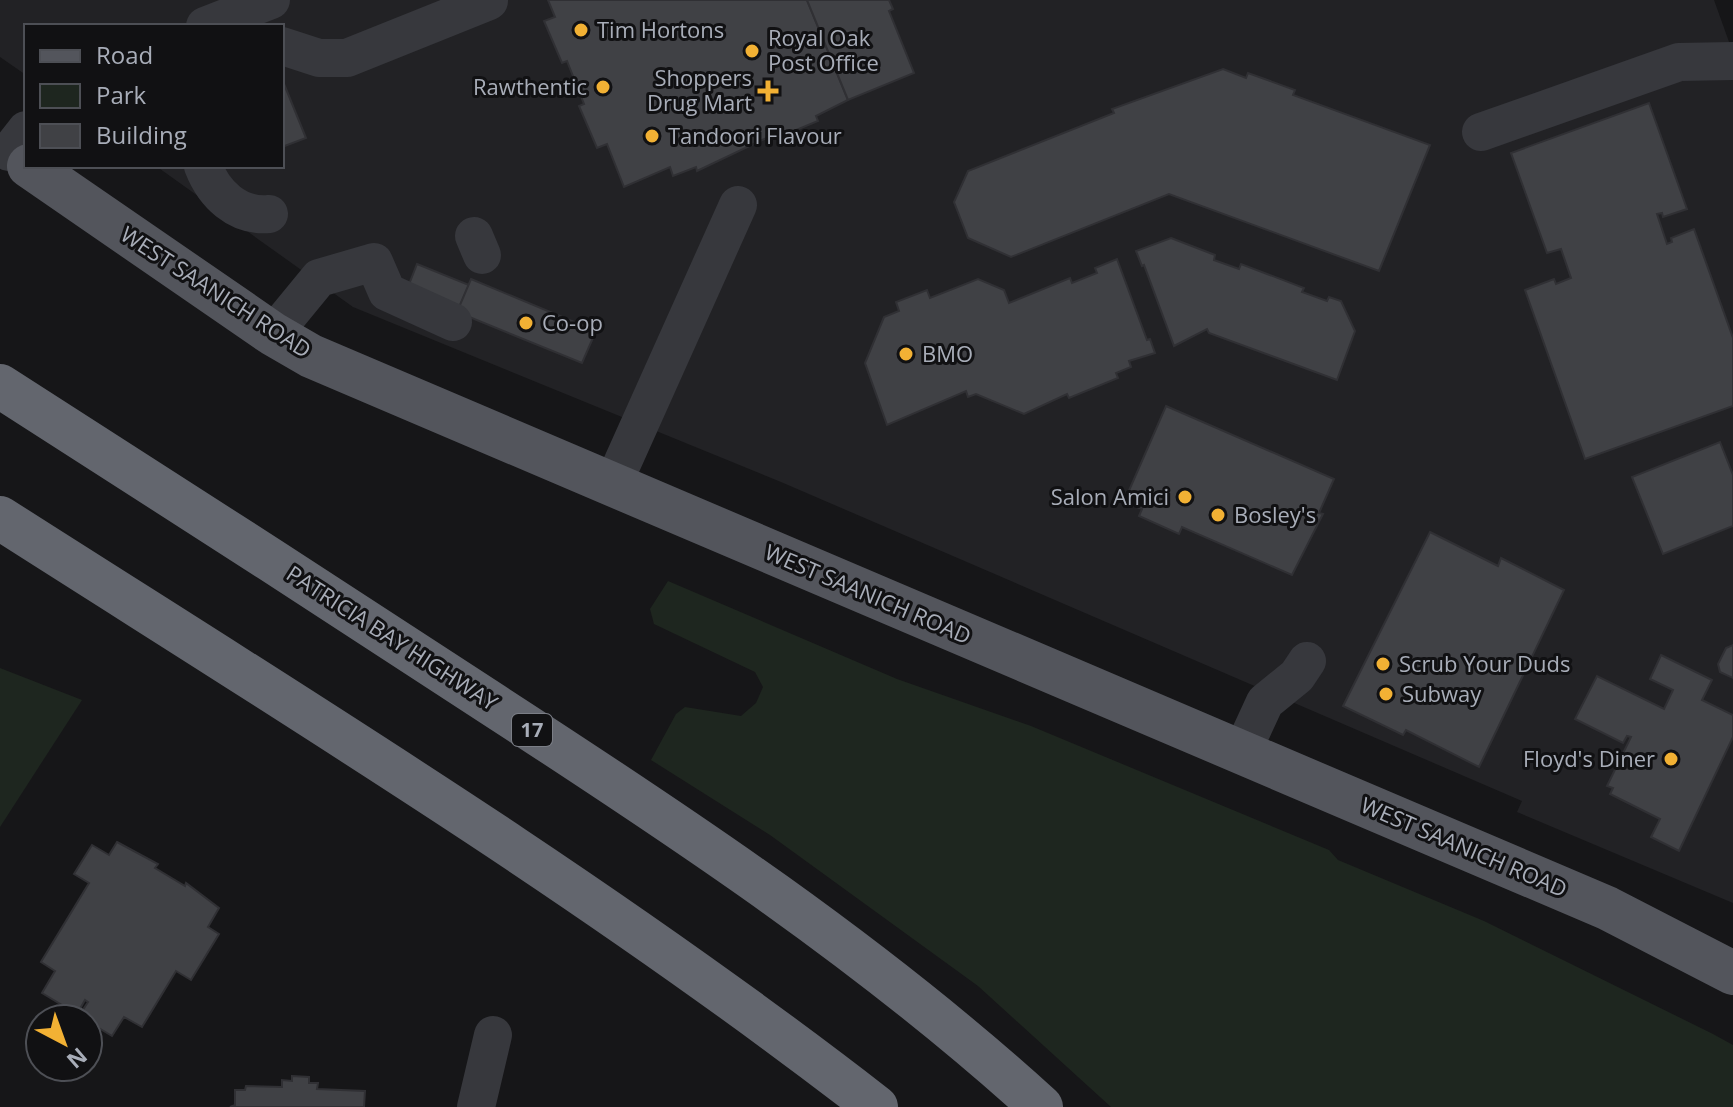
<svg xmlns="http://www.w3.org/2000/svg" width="1733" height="1107" font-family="'Open Sans',sans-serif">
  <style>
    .built { fill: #222225 }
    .green { fill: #1e261f }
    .building { fill: #404145; stroke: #303034; stroke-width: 2 }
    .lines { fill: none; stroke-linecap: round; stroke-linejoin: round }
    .minor { stroke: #37383d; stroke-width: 38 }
    .major { stroke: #53555c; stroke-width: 44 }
    .highway { stroke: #63666e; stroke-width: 44 }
    .poi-dot { fill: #f2b134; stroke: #111113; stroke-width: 3 }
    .labels { text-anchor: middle; stroke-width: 6; stroke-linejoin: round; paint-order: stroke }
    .shield { fill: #111113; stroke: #7b7e86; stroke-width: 2 }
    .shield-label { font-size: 20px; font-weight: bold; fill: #a8adb8 }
    .poi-label { font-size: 22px; fill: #a8adb8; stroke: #111113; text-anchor: start }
    .street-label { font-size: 22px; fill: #a8adb8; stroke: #111113 }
  </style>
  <rect width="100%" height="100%" fill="#161618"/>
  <polygon class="built" points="0,0 1714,0 1733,53 1733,903 1517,812 1522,801 781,482 353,307 156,166 282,166 282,26 26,26 26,75 0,57"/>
  <g class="green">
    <polygon points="668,581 897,679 1031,726 1329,850 1338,860 1484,921 1713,1034 1733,1045 1733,1107 1111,1107 978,986 770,835 651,760 676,714 685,707 741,716 756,703 763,687 755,672 654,624 650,609"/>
    <polygon points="0,668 82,700 0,827"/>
  </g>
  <g class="building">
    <polygon points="548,0 807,0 848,100 816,116 818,121 777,138 775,134 697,171 696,167 673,176 670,167 624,187 607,144 597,148 579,106 584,104 567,61 562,63 544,21 555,17"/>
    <polygon points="807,0 889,0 893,9 889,11 914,73 848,100"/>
    <polygon points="1223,69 1246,78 1248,73 1295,90 1293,95 1430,145 1379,271 1169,194 1011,257 968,238 954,202 968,171 1114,113 1112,109"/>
    <polygon points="282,79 306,138 282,147"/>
    <polygon points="1649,103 1687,209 1663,217 1662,213 1657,214 1667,244 1672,242 1671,238 1694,229 1733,338 1733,406 1585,459 1525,290 1554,279 1556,284 1571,278 1561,249 1547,253 1511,153"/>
    <polygon points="1171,238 1215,255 1214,260 1239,269 1241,264 1304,288 1302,292 1327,301 1329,297 1341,301 1355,331 1337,380 1209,333 1207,329 1174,346 1144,265 1142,266 1136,251"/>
    <polygon points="1117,259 1147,340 1150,339 1155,353 1129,361 1131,367 1116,373 1118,378 1069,398 1067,394 1024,414 976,394 968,397 966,391 887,425 865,363 884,317 899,311 896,302 927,290 930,298 978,279 1004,290 1009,303 1070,278 1072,283 1097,273 1095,268"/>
    <polygon points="417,264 469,285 459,308 408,287"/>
    <polygon points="471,279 596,331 582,363 457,312"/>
    <polygon points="1166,406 1334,479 1319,513 1323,514 1292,575 1182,527 1179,534 1139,516 1142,509 1124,502"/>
    <polygon points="1720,442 1733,475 1733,526 1663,554 1632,477"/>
    <polygon points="1430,532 1498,566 1501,558 1564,590 1479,767 1406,730 1403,735 1343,706"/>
    <polygon points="1733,645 1733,678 1720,672 1718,664 1726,648"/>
    <polygon points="1661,655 1712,680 1702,700 1733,715 1733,737 1679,851 1651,837 1660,819 1610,794 1613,788 1607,786 1631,737 1627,736 1623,743 1575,719 1597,676 1664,709 1673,690 1650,679"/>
    <polygon points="117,842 158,864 155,868 185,886 186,883 219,908 208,927 219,934 191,980 176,971 142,1027 124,1017 112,1036 79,1016 88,1002 85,1000 77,1014 42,993 55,971 41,962 89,883 74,874 92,845 109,855"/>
    <polygon points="292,1076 309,1077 309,1083 318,1083 317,1089 365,1091 364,1107 230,1107 235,1105 235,1090 245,1090 246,1086 282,1087 282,1080 292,1081"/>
  </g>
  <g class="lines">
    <g class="minor">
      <polyline points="205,26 271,0"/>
      <polyline points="282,46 319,58 347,58 489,1"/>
      <polyline points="1481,132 1679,62 1733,61"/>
      <polyline points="9,152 26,130"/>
      <path d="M203,166C214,194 237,217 269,214"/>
      <polyline points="474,236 482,255"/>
      <polyline points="273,334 319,278 374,262 387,292 453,322"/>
      <polyline points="612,486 738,205"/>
      <polyline points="1242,752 1265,702 1297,676 1307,661"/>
      <polyline points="476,1107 493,1035"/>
    </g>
    <polyline class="major" points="29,166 273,334 311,356 1607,908 1733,973"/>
    <g class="highway">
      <path d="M0,386C164,491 329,597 492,704C683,828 872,953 1041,1107"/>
      <path d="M0,518C296,707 598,891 876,1107"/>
    </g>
  </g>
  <g class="poi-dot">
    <circle cx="581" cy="30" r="8"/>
    <circle cx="752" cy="51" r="8"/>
    <circle cx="603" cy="87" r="8"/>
    <path d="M764 79h8v8h8v8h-8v8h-8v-8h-8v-8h8z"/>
    <circle cx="652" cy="136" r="8"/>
    <circle cx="526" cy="323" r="8"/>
    <circle cx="906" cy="354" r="8"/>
    <circle cx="1185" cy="497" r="8"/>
    <circle cx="1218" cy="515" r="8"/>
    <circle cx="1383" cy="664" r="8"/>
    <circle cx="1386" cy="694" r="8"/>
    <circle cx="1671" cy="759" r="8"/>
  </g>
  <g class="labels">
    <rect class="shield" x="512" y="714" width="40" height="32" rx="6"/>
    <g class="shield-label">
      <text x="532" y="737">17</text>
    </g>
    <g class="poi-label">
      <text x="597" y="38">Tim Hortons</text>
      <text x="768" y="46">Royal Oak<tspan x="768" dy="25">Post Office</tspan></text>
      <text x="752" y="86" text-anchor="end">Shoppers<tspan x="752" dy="25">Drug Mart</tspan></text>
      <text x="587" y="95" text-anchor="end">Rawthentic</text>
      <text x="668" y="144">Tandoori Flavour</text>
      <text x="542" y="331">Co-op</text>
      <text x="922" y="362">BMO</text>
      <text x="1169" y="505" text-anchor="end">Salon Amici</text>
      <text x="1234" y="523">Bosley's</text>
      <text x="1399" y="672">Scrub Your Duds</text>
      <text x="1402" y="702">Subway</text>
      <text x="1655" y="767" text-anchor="end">Floyd's Diner</text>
    </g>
    <g class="street-label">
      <text transform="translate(216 292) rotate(33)" y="8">WEST SAANICH ROAD</text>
      <text transform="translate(868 594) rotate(23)" y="8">WEST SAANICH ROAD</text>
      <text transform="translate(392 638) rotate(33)" y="8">PATRICIA BAY HIGHWAY</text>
      <text transform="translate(1464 847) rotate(23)" y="8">WEST SAANICH ROAD</text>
    </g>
  </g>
  <rect x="24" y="24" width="260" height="144" fill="#111113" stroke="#4d4f55" stroke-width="2"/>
  <rect x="40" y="50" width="40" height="12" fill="#53555c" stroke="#4d4f55" stroke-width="2"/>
  <text x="96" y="64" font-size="24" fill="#a8adb8">Road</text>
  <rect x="40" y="84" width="40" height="24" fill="#1e261f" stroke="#4d4f55" stroke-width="2"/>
  <text x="96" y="104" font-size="24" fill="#a8adb8">Park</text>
  <rect x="40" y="124" width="40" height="24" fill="#404145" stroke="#4d4f55" stroke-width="2"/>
  <text x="96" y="144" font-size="24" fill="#a8adb8">Building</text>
  <g transform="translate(64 1043) rotate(139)"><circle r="38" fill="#111113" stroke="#4d4f55" stroke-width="2"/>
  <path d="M0-6L14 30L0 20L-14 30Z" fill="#f2b134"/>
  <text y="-12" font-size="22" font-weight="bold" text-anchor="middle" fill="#a8adb8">N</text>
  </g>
</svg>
